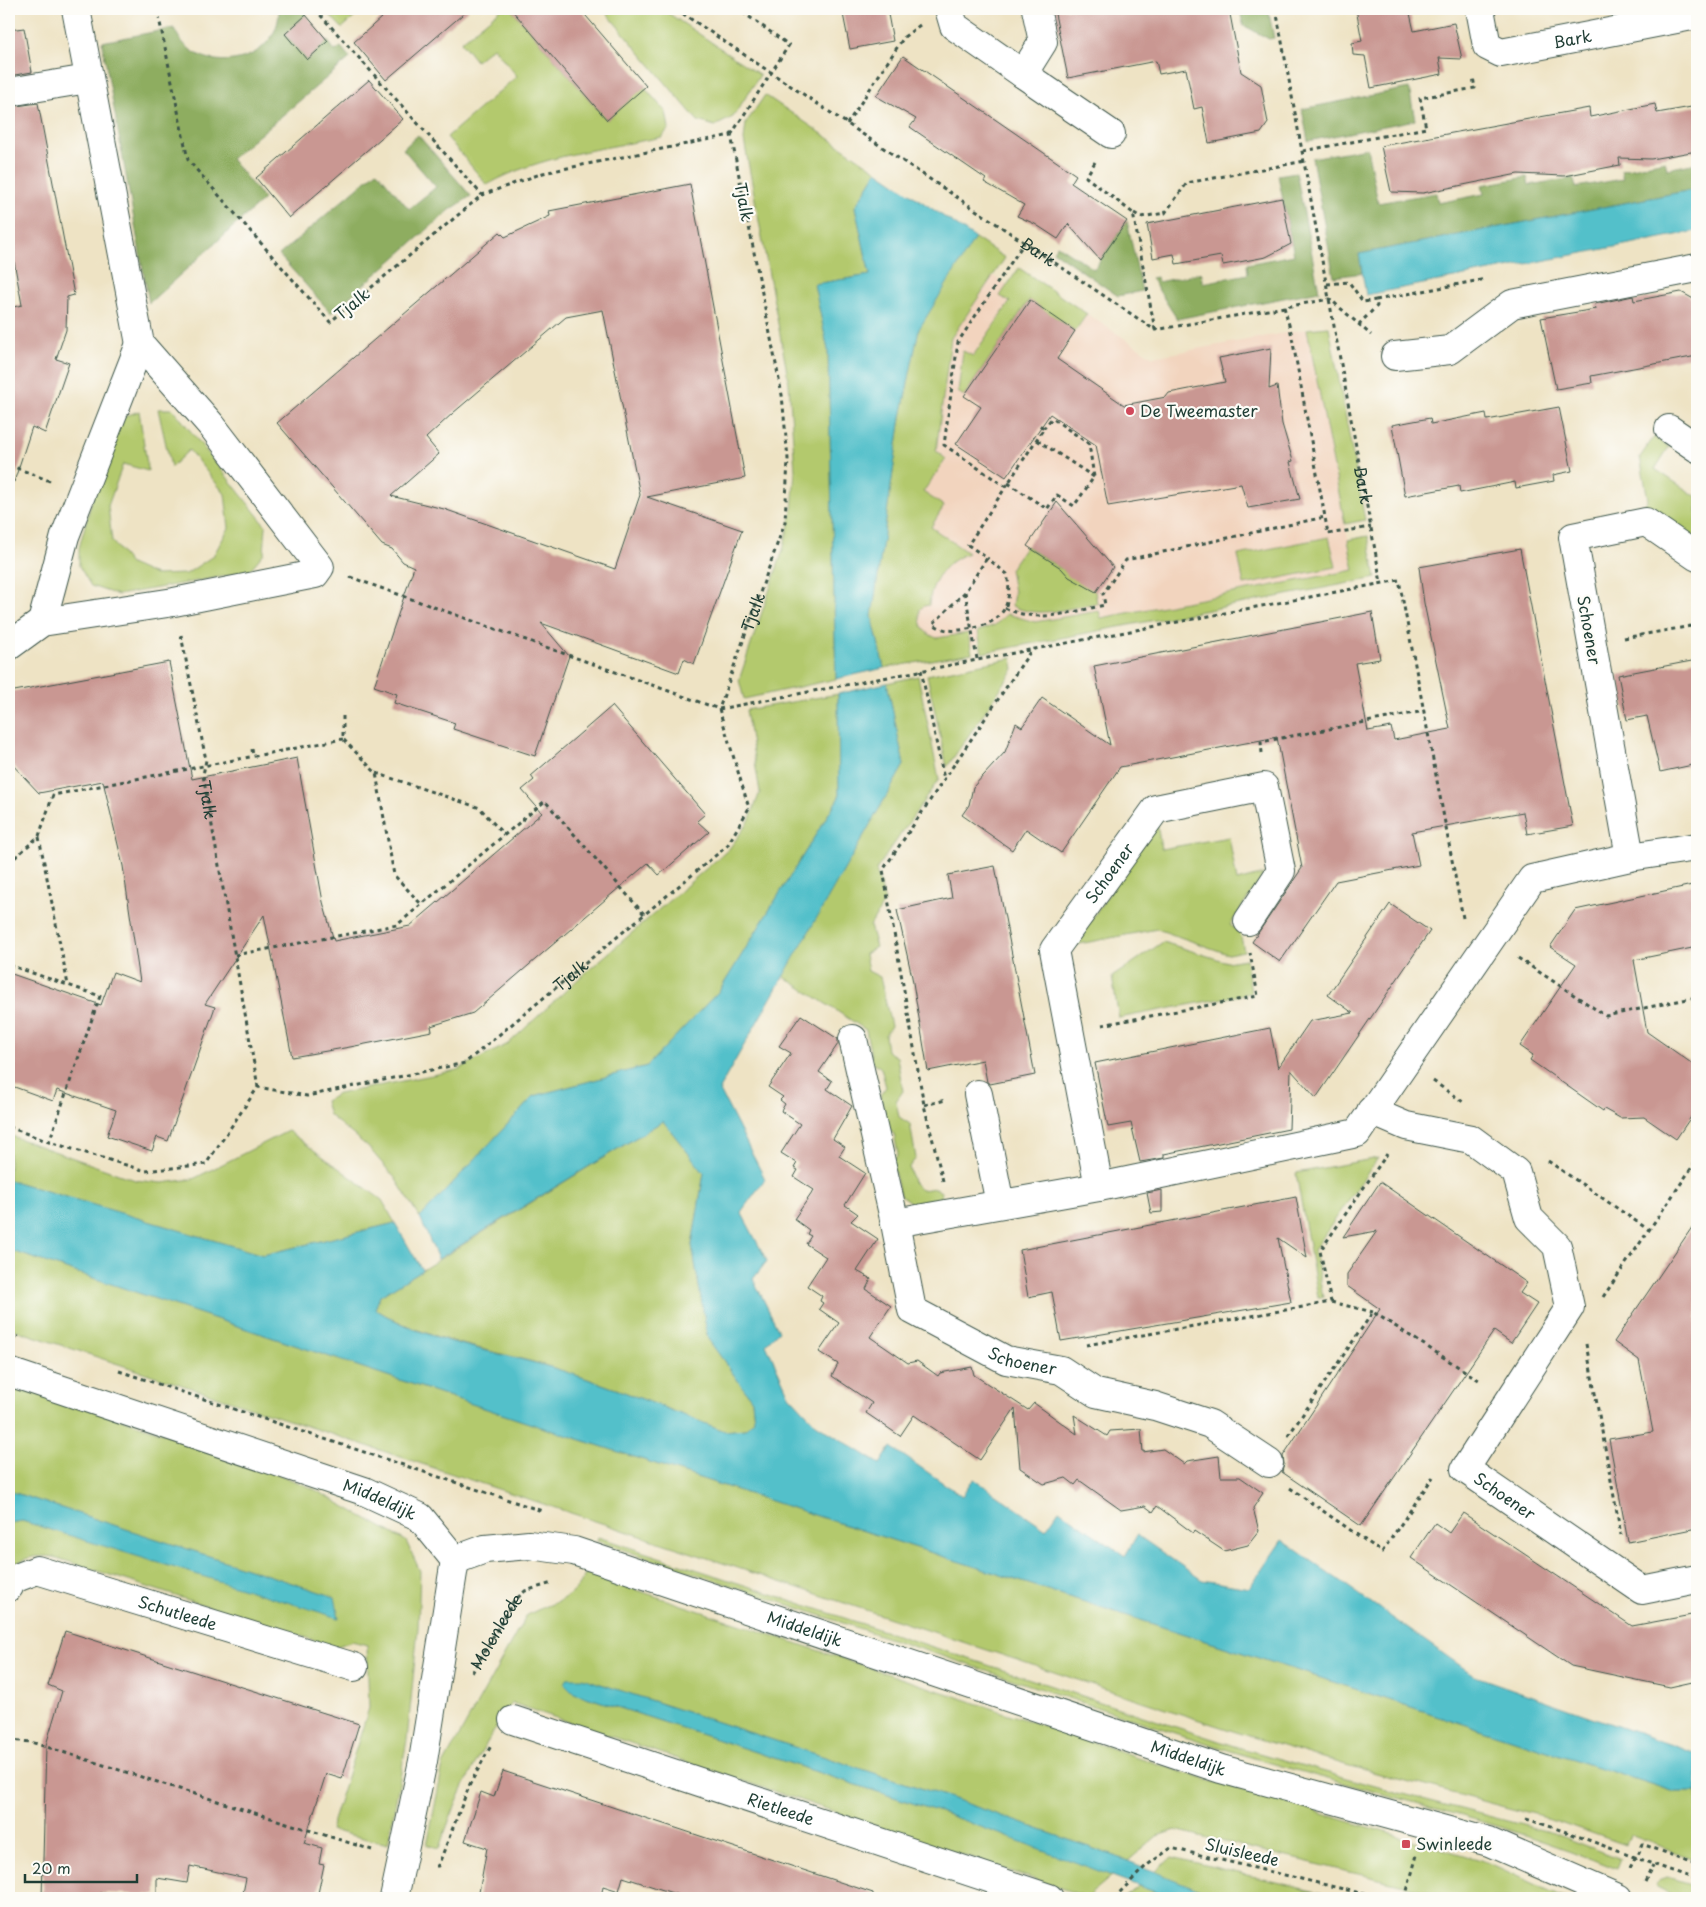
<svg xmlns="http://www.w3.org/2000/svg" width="1706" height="1907" font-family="'Playpen Sans',sans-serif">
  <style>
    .built { fill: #f2d4be }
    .green { fill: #b3c96d; stroke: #698350 }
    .forest { fill: #8ead60; stroke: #56754a }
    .water { fill: #53c0ca; stroke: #397e7f }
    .building { fill: #c99792; fill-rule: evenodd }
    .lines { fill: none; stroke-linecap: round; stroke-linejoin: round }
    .minor-casing { stroke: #3e564a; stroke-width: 30 }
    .path { stroke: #3e564a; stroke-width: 3; stroke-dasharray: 4 4; stroke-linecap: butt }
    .minor { stroke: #fff; stroke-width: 28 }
    .poi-dot { fill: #d1495b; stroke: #fdfcf7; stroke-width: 2 }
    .labels { text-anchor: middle; stroke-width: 4.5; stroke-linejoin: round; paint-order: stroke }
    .street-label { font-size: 16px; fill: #1f3d34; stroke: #fdfcf7 }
    .poi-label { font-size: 16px; fill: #1f3d34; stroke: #fdfcf7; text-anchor: start }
  </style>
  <rect width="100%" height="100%" fill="#fdfcf7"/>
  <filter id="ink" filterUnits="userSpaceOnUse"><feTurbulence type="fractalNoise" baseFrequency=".02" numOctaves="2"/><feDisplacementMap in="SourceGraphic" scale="10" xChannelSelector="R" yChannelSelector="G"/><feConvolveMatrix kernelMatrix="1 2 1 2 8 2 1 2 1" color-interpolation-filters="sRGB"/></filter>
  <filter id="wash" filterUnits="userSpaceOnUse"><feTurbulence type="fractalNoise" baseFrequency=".0096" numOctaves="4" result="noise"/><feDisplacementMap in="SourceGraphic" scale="20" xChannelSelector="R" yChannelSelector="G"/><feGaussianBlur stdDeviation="1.12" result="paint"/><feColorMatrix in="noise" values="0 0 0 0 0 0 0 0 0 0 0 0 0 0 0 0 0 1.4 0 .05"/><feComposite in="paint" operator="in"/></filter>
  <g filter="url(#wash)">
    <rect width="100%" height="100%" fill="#eee3c4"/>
    <polygon class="built" points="989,273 1076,331 1087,314 1153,357 1307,329 1354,570 980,640 971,646 920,656 900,623 949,331"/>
    <g class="green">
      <polygon points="324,9 364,9 342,28"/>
      <path d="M501,9H511L607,120L644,87L666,112L669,128L662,137C603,149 540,155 487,185L447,137L517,76L493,47L476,61L461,42Z"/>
      <polygon points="603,9 662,9 760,75 733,117 715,126 698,121"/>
      <polygon points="765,95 877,171 855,207 870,275 814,284 828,350 836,679 744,699 739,680 783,550 792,512 795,471 789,383 744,140 746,123"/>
      <path d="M975,238L1005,258L951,338L936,451L946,459L923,492L944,506L931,527L968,553C945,561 931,581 929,605L924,606L920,609C919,624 922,633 937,638L968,633L972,653L884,668L872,616L901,417L919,328Z"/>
      <polygon points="1019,268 1087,314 1075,331 1029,300 964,396 958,392 963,351 973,356 1010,302 1000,296"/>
      <polygon points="1329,327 1365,520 1345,524 1307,329"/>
      <polygon points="158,409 173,409 266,526 264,553 248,572 118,595 91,586 79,566 79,548 97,482 120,418 139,411 148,471 123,464 108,506 112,541 130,564 155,575 186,574 213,556 229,528 225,494 189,450 171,467"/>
      <polygon points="1654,437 1669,447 1655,469 1697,497 1697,542 1644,505 1648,499 1640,457"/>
      <polygon points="1368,536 1376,578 982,653 978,631 995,625 1007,614 1035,622 1099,611 1101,618 1354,570 1348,540"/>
      <polygon points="1329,537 1336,567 1244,585 1238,555"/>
      <path d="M1026,546L1095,591L1097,603C1069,608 1039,619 1012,606L1014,592L1010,569Z"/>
      <polygon points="1012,658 1014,669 947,767 927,675"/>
      <polygon points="918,676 939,779 876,870 885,901 870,926 876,947 865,954 868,971 880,977 891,1026 885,1035 887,1051 897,1057 903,1091 896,1101 899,1117 910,1124 916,1158 909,1167 913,1182 921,1190 935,1188 941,1192 943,1202 916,1206 900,1195 892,1162 898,1154 894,1134 889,1130 880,1095 886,1087 881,1068 872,1061 866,1030 783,976 904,765 887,683"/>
      <polygon points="838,694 839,797 720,990 647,1066 534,1096 420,1218 395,1178 368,1147 329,1115 325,1101 338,1094 457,1070 508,1044 576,981 729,849 749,821 760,792 746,710"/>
      <polygon points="1157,823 1161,849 1229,837 1237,881 1264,874 1230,925 1240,932 1244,951 1228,954 1157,929 1074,945"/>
      <polygon points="1163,942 1227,962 1246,959 1251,993 1119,1018 1112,977"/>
      <path d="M663,1121L704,1173L692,1245L708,1339L752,1400L754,1420L745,1429L725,1431C671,1411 618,1388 563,1371C501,1350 432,1344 375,1309L380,1296Z"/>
      <polygon points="288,1131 382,1200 395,1223 263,1255 9,1180 9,1135 135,1180 162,1183 193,1179"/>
      <polygon points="1378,1158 1314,1250 1323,1297 1318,1297 1296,1173"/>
      <polygon points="9,1250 538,1426 1675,1792 1697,1792 1697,1860 1630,1835 1626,1845 1557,1821 1346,1765 1236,1732 9,1328"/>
      <path d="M9,1382L230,1455L312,1488L406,1541L420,1571L418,1628L407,1740L388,1844L330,1830L369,1708L367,1645L352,1641L335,1647L54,1557C36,1555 23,1557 9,1569V1523L22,1521L335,1597L9,1491Z"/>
      <path d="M598,1537L1234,1746L1388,1790L1553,1833L1621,1859L1617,1869C1492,1817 1359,1791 1231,1751C1019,1683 809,1611 597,1541Z"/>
      <path d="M586,1573L1197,1777L1487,1862L1565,1898H1458L1175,1830L1157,1836L1128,1861L948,1797L582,1678L574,1693L946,1814L1113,1875L1087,1897L512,1703C479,1752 459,1792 439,1848L427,1845L443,1765L526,1616C553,1600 570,1605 586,1573Z"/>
      <polygon points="1172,1857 1342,1898 1220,1898 1154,1872"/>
      <polygon points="1667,1877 1697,1886 1697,1898 1679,1898 1657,1887 1655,1885 1658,1880"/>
      <polygon points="1139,1886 1171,1898 1124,1898"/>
    </g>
    <g class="forest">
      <path d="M279,9H301L306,15L285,34L307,60L328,41L335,51L341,47L350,58L231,159L264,199L149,303L102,42L174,28C195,80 280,67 279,9Z"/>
      <polygon points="1240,9 1268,9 1274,38 1269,39 1243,25"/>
      <polygon points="1409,88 1415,120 1308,141 1302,109"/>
      <polygon points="418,135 471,196 450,210 331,313 279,255 377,171 409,209 436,187 403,149"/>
      <polygon points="1367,148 1378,203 1436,193 1438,203 1484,194 1482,185 1527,177 1529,185 1573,178 1576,187 1623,179 1621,170 1665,161 1667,169 1697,163 1697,189 1359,254 1362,273 1334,277 1312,158"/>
      <polygon points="1296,172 1319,291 1177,319 1151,278 1157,277 1158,282 1201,273 1203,283 1248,274 1247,264 1294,255 1278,175"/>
      <polygon points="1127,221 1142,291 1118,296 1053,251 1057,245 1094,269"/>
    </g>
    <g class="water">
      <polygon points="877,171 975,238 919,329 901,417 872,616 884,668 836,679 828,350 814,284 870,275 855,207"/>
      <polygon points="1697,189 1697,231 1366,295 1359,254"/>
      <path d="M887,683L904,765L719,1089L765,1179L741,1212L767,1261L753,1279L779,1331L766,1344L789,1395L816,1424L880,1464L891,1447L962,1496L974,1479L1046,1529L1059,1510L1125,1556L1137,1535L1202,1580L1249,1588L1282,1540L1475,1676L1697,1754V1792H1675L538,1426L9,1250V1180L263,1255L395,1223L422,1270L380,1296L375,1309C432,1345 501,1351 563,1371C618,1388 671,1411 725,1431L745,1429L754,1420L752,1400L708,1339L692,1245L704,1173L663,1121L438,1259L420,1218L534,1096L647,1066L720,990L839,797L838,694Z"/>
      <polygon points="9,1491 335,1597 339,1618 22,1521 9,1523"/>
      <polygon points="567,1678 582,1678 948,1797 1128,1861 1220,1898 1171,1898 946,1814 574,1693 564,1683"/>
    </g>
    <g id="blocks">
      <g class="building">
        <polygon points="391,9 469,9 386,80 354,42"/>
        <polygon points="511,9 580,9 646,86 607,120"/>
        <polygon points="842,9 887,9 893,41 850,49"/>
        <polygon points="1054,9 1229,9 1241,72 1261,85 1268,123 1261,133 1209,143 1202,107 1194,109 1186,69 1159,74 1156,61 1068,78"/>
        <polygon points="1356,9 1409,9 1414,31 1454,23 1462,59 1439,58 1442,74 1371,88 1365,56 1353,55 1352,43 1362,41"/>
        <polygon points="306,15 328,41 307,60 285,34"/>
        <polygon points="24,28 32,72 9,76 9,30"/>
        <polygon points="903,56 1076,175 1071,183 1127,221 1100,260 1068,224 1058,239 1035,224 1017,216 1024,205 984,182 986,179 910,127 916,119 876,96"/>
        <polygon points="369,80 403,119 289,218 256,178"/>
        <polygon points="38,103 74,295 67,297 66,330 56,359 69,363 45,433 32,427 14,482 9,481 9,308 22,305 9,234 9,107"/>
        <polygon points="1655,104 1657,113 1697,106 1697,151 1651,159 1619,158 1620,165 1564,176 1518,174 1423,193 1391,192 1381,146 1589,108 1590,117"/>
        <path d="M690,184L745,478L647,497L742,530L694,664L684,659L679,673L541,623L569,656L535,756L453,729L455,723L394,703L397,694L374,686L414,567L403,562L392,549L382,545L277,423L500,232L505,237L550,216L549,211ZM603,310L640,495L615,569L444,509L391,496L439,454L426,438L453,413L566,317Z"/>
        <polygon points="1282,198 1291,244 1266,257 1223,265 1221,256 1176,264 1174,254 1153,258 1147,224"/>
        <polygon points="1681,292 1697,301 1697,356 1591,376 1592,383 1556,389 1541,318 1596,309 1595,304 1633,296 1634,301"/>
        <polygon points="1030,300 1075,331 1057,359 1124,405 1166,397 1169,393 1225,382 1219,358 1271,348 1269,389 1277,386 1282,424 1293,461 1290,462 1300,499 1248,508 1241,484 1108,506 1096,445 1050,414 1006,477 956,444 981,407 964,396"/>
        <polygon points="1559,407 1572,471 1553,475 1554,481 1516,488 1515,482 1460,493 1459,486 1405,496 1392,425 1430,418 1431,424 1486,413 1487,420"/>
        <polygon points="1057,502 1113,567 1096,592 1069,577 1061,568 1027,546"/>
        <polygon points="1520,549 1573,826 1527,834 1523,812 1412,832 1419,865 1336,881 1280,962 1252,942 1302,868 1277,737 1120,767 1061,853 1026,829 1012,850 962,815 969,805 973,787 1005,752 1016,723 1022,727 1042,698 1110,745 1094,666 1372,612 1380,659 1355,663 1368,731 1391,727 1394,740 1450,729 1424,603 1419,567"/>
        <polygon points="1697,660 1697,764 1660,772 1647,716 1627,720 1618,675"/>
        <polygon points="169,662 192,779 297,758 323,902 334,941 410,926 542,813 522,790 534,780 531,776 612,706 705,814 697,821 709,832 659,875 648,863 473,1013 431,1026 432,1031 350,1047 292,1057 264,915 205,1004 215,1007 168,1141 157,1137 152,1151 107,1136 116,1110 57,1090 53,1101 9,1085 9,973 101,1005 113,972 140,982 123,866 103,781 39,793 9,761 9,692"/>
        <polygon points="995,866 1035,1075 990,1084 987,1082 983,1060 928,1071 912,977 897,910 952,898 948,875"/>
        <polygon points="1697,884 1697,947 1634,960 1647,1032 1697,1067 1697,1108 1676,1139 1644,1117 1620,1118 1604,1109 1603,1111 1530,1060 1533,1055 1520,1046 1576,964 1550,947 1575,910"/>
        <polygon points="1390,904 1430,931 1316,1098 1291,1070 1289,1129 1164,1154 1164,1158 1140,1162 1131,1123 1108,1127 1095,1063 1270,1028 1278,1068 1310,1021 1353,1013 1328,995"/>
        <polygon points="801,1015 838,1039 838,1044 819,1072 832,1081 827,1089 852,1106 833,1139 845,1147 839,1156 865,1173 845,1205 858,1214 851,1221 878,1239 857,1271 871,1279 866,1289 891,1306 870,1337 908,1363 917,1361 938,1376 940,1373 972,1367 974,1375 1028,1410 1034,1403 1077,1434 1074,1415 1107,1436 1110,1431 1141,1429 1143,1452 1163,1449 1184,1464 1187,1461 1219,1456 1221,1477 1240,1477 1263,1493 1253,1508 1259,1531 1248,1545 1224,1551 1194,1531 1193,1533 1157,1506 1153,1512 1145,1506 1121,1510 1079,1480 1075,1485 1066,1478 1044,1484 1020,1468 1015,1408 980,1460 914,1415 900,1436 866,1413 872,1403 832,1376 838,1364 819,1352 839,1323 819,1309 823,1303 820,1301 822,1296 807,1286 826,1257 806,1244 811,1236 807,1234 809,1230 794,1219 814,1190 794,1177 798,1170 794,1168 797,1163 781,1153 800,1124 781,1111 785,1104 780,1100 783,1097 768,1087 791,1053 779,1046"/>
        <polygon points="1380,1182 1527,1283 1520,1293 1537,1304 1511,1343 1494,1331 1361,1526 1282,1472 1284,1464 1283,1456 1380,1309 1347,1286 1347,1274 1377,1231 1343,1237"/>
        <polygon points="1162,1190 1162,1212 1151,1213 1147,1193"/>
        <polygon points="1296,1197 1307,1258 1278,1238 1291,1302 1061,1341 1052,1292 1028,1297 1020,1250"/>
        <polygon points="1697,1220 1697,1528 1628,1542 1609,1439 1653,1432 1639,1360 1614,1342"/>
        <polygon points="1463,1513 1632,1626 1697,1614 1697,1681 1670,1687 1571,1666 1411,1558 1435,1523 1449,1533"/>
        <polygon points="65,1631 359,1724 342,1779 326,1774 304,1843 322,1848 319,1864 324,1865 317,1898 242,1898 246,1878 190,1866 187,1883 157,1878 157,1895 99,1893 98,1898 42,1898 46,1745 62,1691 48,1685"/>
        <polygon points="503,1771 873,1893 873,1898 688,1898 623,1877 619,1891 603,1886 601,1898 478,1898 487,1848 465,1841 481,1792 494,1797"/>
      </g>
    </g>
  </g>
  <g filter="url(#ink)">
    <use href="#blocks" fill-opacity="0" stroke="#3e564a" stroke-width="1"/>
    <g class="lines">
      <defs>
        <g id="minor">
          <polyline points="949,9 954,26 1023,74"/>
          <polyline points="1036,9 1043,42 1023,74 1111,134"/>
          <path id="s6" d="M1480,9L1487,46L1501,53L1697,15"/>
          <polyline points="9,92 88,79"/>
          <polyline points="1395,356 1450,350 1512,304 1697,268"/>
          <polyline points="1669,429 1697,448"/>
          <polyline points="42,622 65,536 140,344"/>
          <polyline points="9,646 42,622 174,602 315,574 320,567 212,426 140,344 76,9"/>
          <polyline points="1630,857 1573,537 1646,522 1697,557"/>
          <path id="s7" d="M853,1039L895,1223L912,1310L1006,1360L1061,1370L1096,1393L1155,1406L1210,1424L1269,1463"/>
          <polyline points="978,1094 1000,1204"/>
          <path id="s8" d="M1371,1111L1406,1126L1471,1139L1516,1172L1529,1218L1557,1246L1570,1307L1465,1469L1642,1590L1697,1579"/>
          <path id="s9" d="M1099,1187L1054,950L1156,809L1264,787L1281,871L1248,921"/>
          <polyline points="895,1223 1099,1187 1357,1133 1532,879 1630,857 1697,847"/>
          <path id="s10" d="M9,1372L364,1491L420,1517L455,1560"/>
          <path id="s11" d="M455,1560L485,1549L529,1545L574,1551L1221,1769L1489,1842L1618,1898"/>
          <path id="s12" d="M9,1587L11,1580L37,1570L354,1667"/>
          <path id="s13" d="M513,1720L1049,1898"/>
          <polyline points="394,1898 423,1761 455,1560"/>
        </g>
      </defs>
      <use href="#minor" class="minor-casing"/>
      <g class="path">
        <polyline points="315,9 482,195"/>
        <path id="s1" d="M676,9L1155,330L1330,299L1371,335"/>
        <path id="s2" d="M1276,9L1381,583"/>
        <polyline points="847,124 904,37 920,25"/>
        <polyline points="731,135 789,45 738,9"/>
        <polyline points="1303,151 1426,128 1420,98 1475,88 1473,77"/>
        <polyline points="1095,162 1086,177 1133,213 1155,330"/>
        <polyline points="1134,213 1141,217 1165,213 1187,183 1305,161"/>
        <polyline points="1327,284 1349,282 1363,302 1376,300 1377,306 1359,324"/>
        <polyline points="1376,300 1486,279"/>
        <polyline points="1284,307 1291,332 1325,517"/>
        <polyline points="1037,440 1094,477"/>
        <polyline points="9,465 50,481"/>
        <polyline points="1008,483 1047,509 1057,495 1074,506 1094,477 1089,444 1052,418 1044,428"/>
        <polyline points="1006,487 944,445 958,342 1024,243"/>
        <polyline points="350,577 719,709 1399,580 1463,918"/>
        <path d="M965,592L933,624C945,632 953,631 967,629C1000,625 1014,607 1007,574L987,558"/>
        <path d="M1005,608C1038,624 1071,612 1105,605L1103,594L1126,560L1325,517L1328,534L1371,527"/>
        <path id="s3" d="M181,635L206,760L203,775L258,1087"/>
        <polyline points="1624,638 1697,625"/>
        <polyline points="977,659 965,592 987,558 968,545 1044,428 1039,425"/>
        <polyline points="921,670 944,779"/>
        <polyline points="343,716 343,739 376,773 394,875 421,904"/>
        <polyline points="252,749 253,756"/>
        <polyline points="1262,753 1261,742 1424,711"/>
        <polyline points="376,773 480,808 504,835"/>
        <polyline points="39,837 68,985"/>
        <polyline points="9,863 39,836 53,795 343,739"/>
        <polyline points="235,955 397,925 545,801 644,914"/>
        <polyline points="1518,958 1606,1016 1697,997"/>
        <polyline points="9,965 100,996 49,1142"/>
        <polyline points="1102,1025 1258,996 1250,953"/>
        <polyline points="1433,1081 1463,1102"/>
        <polyline points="924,1105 946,1100"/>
        <path id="s4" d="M9,1127L49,1142L146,1171L206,1164L258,1087L307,1096L465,1063L727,846L749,808L719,709L785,522L788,459L782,395L731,135L543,173L482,195L330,322L188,160L159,18"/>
        <polyline points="1548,1161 1649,1230"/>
        <polyline points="943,1181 924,1105 883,870 1032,649"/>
        <polyline points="1603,1297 1697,1160"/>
        <polyline points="1331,1302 1373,1312"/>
        <polyline points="9,1335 18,1337"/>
        <polyline points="1586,1344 1621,1535"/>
        <polyline points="1086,1345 1331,1302 1320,1251 1387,1154"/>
        <polyline points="119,1371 542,1511"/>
        <polyline points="1288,1436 1373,1312 1482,1382"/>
        <polyline points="1290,1488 1382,1552 1433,1477"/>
        <path id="s5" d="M472,1673L513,1602L525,1591L552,1583"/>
        <polyline points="9,1740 31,1742 372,1850"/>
        <path d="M1526,1819C1584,1836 1639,1861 1697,1879"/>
        <polyline points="436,1866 438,1866 470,1784 492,1744"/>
        <polyline points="1630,1868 1642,1844 1697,1864"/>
        <polyline points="1645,1882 1653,1865"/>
        <polyline points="1114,1898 1146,1866 1171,1848 1381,1898"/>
        <polyline points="1405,1898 1417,1855"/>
      </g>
      <use href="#minor" class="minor"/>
    </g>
  </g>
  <g class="poi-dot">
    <circle cx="1130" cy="411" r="5"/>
    <rect x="1401" y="1839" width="10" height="10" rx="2.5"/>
  </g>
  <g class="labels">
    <g class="street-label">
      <text dy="6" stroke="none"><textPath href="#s6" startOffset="126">Bark</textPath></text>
      <text transform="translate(744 202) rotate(79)" y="6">Tjalk</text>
      <text dy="6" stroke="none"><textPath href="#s1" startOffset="436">Bark</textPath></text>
      <text transform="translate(352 304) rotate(-40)" y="6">Tjalk</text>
      <text dy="6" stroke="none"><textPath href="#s2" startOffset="484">Bark</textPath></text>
      <text dy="6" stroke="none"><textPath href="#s4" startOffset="1099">Tjalk</textPath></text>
      <text transform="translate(1589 630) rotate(80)" y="6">Schoener</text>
      <text dy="6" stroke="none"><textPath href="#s3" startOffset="168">Tjalk</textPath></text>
      <text dy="6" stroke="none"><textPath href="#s9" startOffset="336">Schoener</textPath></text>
      <text dy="6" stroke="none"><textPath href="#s4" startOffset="646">Tjalk</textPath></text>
      <text dy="6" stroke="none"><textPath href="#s7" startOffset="400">Schoener</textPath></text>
      <text dy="6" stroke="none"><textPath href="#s8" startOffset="551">Schoener</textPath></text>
      <text dy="6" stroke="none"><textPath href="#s10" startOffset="392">Middeldijk</textPath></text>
      <text dy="6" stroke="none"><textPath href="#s12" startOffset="182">Schutleede</textPath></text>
      <text dy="6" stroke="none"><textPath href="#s11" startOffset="365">Middeldijk</textPath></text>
      <text dy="6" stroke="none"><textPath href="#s5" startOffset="48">Molenleede</textPath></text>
      <text dy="6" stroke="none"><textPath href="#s11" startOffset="770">Middeldijk</textPath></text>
      <text dy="6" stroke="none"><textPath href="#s13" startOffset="282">Rietleede</textPath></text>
      <text transform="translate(1242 1852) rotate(13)" y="6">Sluisleede</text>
    </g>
    <g class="poi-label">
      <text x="1140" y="417">De Tweemaster</text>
      <text x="1416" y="1850">Swinleede</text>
    </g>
  </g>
  <rect width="1706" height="1907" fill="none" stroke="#fdfcf7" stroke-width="30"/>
  <path d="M25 1874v8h112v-8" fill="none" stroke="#1f3d34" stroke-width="2.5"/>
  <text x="32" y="1874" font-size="15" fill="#1f3d34" stroke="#fdfcf7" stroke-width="4" paint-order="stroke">20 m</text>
</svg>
